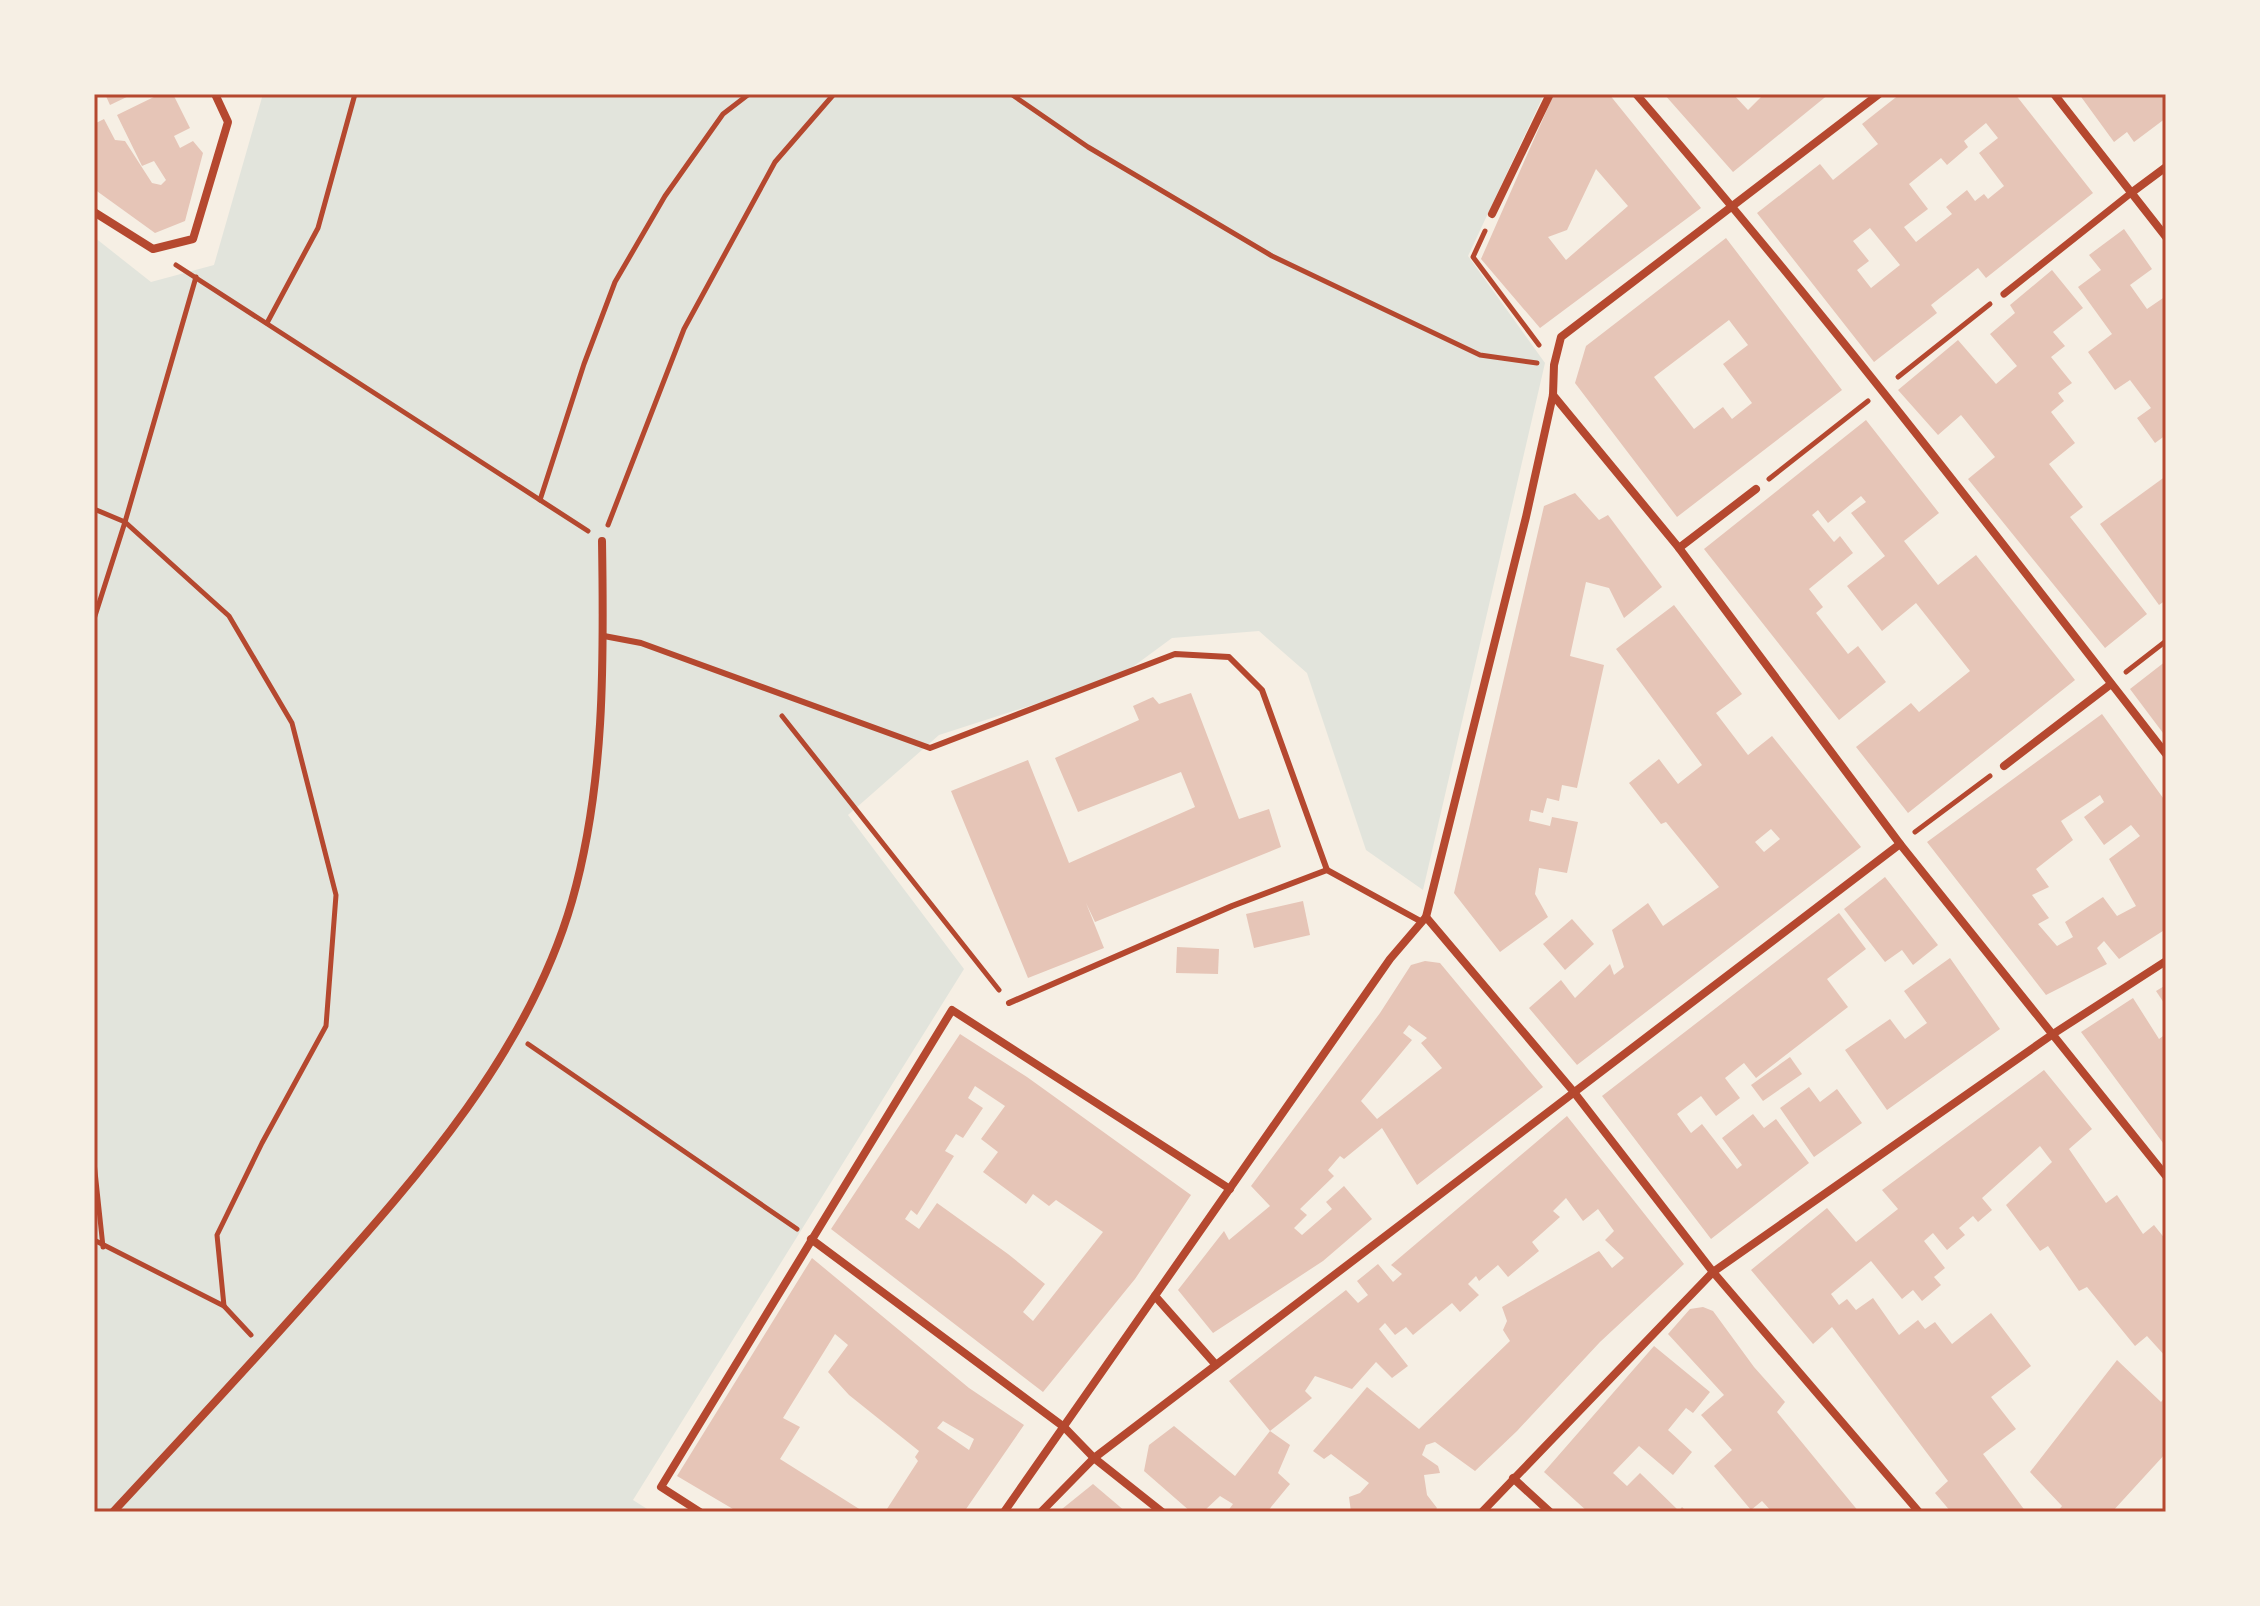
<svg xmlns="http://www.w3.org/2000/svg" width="2260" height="1606" font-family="'Source Sans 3',sans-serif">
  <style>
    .green { fill: #e2e4dc }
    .building { fill: #e6c5b7; fill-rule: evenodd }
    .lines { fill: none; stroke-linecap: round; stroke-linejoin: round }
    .path { stroke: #b5482f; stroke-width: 5 }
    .service { stroke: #b5482f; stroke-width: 6 }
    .pedestrian { stroke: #b5482f; stroke-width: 7 }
    .minor { stroke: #b5482f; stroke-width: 8 }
    .neatline { fill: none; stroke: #b5482f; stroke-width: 3 }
  </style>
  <rect width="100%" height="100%" fill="#f6efe4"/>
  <polygon class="green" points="263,94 1544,94 1468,256 1545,363 1423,890 1366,850 1307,673 1259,631 1172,638 1119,677 939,735 848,815 964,969 633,1500 652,1512 94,1512 94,237 151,282 214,265"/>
  <g class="building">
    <polygon points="105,94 133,94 110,105"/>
    <polygon points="160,94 173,94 190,128 174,136 180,148 193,141 203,153 185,221 155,233 94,189 94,124 104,119 115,140 125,141 152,183 161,185 166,180 154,161 142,166 117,115"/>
    <path d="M1554,94H1609L1701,208L1540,328L1481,259ZM1596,169L1628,206L1566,260L1548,237L1567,230Z"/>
    <polygon points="1664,94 1733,94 1748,110 1761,97 1760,94 1829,94 1733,172"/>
    <path d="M1900,94H2015L2093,193L1986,278L1978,268L1931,305L1937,313L1874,362L1757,213L1820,164L1833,180L1878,144L1862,124ZM1986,123L1998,138L1979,153L2004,186L1988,199L1984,194L1975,201L1967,190L1946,207L1952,214L1916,242L1904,227L1928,209L1909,184L1941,158L1947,165L1968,147L1964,141ZM1870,228L1900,265L1871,288L1857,270L1869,261L1853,241Z"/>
    <polygon points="2079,94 2166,94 2166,118 2134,142 2127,132 2114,142"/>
    <polygon points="2124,229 2152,269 2130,285 2147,309 2166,296 2166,435 2155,443 2137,418 2151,408 2130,380 2115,390 2088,352 2112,334 2078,287 2101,270 2089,255"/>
    <path d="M1726,238L1842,390L1677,517L1575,383L1586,346ZM1729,320L1748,345L1723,364L1752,403L1732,419L1723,407L1694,429L1654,377Z"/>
    <polygon points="2052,270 2083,308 2053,332 2065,346 2051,357 2072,383 2058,393 2064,401 2051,412 2075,443 2049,464 2083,507 2070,517 2147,614 2105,648 1968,479 1995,457 1961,415 1938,435 1898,390 1958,340 1996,384 2017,366 1990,334 2015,313 2010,305"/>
    <polygon points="1866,420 1939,513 1904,541 1938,585 1976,555 2075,680 1908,813 1856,747 1911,703 1919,712 1970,671 1916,603 1882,631 1847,586 1885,556 1851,513 1866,502 1861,496 1828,523 1818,510 1812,515 1834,542 1840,536 1853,553 1809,589 1823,607 1816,613 1848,654 1858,646 1886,682 1839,720 1704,549"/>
    <polygon points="2166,476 2166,600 2159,605 2100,524"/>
    <polygon points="1575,493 1599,520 1608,515 1662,587 1624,618 1609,588 1586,582 1570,656 1604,665 1577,788 1562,785 1559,801 1547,798 1543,813 1531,810 1529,821 1550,826 1552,817 1578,822 1567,873 1539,868 1535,894 1548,917 1500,952 1454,893 1544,506"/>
    <path d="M1674,605L1742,694L1716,713L1748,755L1772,736L1861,847L1577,1065L1529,1008L1561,980L1575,998L1610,964L1614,975L1624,967L1612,930L1648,903L1663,926L1719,887L1666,822L1661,824L1629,783L1659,759L1678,784L1702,765L1616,649ZM1771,829L1780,839L1764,852L1755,842Z"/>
    <polygon points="2166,661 2166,737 2130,689"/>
    <polygon points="1191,693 1239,819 1269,809 1281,847 1095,922 1086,903 1104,948 1028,978 951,791 1028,760 1069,863 1195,807 1181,772 1078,812 1055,758 1139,720 1133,706 1153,697 1159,704"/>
    <path d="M2102,714L2166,802V929L2119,959L2104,941L2097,948L2107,964L2046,995L1927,842ZM2100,795L2104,802L2084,817L2104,845L2131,825L2140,836L2109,859L2136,906L2117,916L2103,897L2065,922L2073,937L2057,946L2038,924L2049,918L2032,895L2049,887L2036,869L2073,840L2061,821Z"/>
    <polygon points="1885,877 1938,945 1913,965 1902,950 1885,962 1844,909"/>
    <polygon points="1303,901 1310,935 1254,948 1246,914"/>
    <polygon points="1839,913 1866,949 1827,979 1848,1007 1756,1078 1744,1063 1725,1078 1740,1098 1716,1116 1701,1096 1677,1114 1691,1133 1702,1124 1737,1169 1742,1165 1722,1138 1753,1114 1764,1128 1776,1119 1809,1163 1711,1239 1602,1096"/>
    <polygon points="1572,919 1594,944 1565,970 1543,944"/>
    <polygon points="1177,947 1219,949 1218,974 1176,973"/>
    <polygon points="1950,958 2000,1029 1887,1110 1845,1050 1890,1019 1905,1039 1927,1023 1904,991"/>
    <path d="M1425,961L1440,963L1543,1087L1417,1185L1382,1128L1344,1159L1340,1156L1328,1170L1334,1176L1300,1209L1307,1215L1294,1228L1302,1235L1332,1209L1326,1202L1344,1186L1372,1219L1323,1261L1213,1333L1178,1290L1224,1231L1229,1240L1270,1206L1251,1186L1380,1013L1411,965ZM1409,1025L1427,1038L1421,1043L1442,1068L1377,1119L1361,1101L1412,1040L1403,1033Z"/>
    <polygon points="2166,985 2166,1006 2156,991"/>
    <polygon points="2133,998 2159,1039 2166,1034 2166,1147 2081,1032"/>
    <path d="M960,1034L1027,1077L1191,1195L1135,1279L1043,1392L831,1229ZM975,1086L1005,1106L981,1139L998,1152L983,1172L1026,1204L1033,1194L1049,1206L1056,1200L1103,1232L1033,1321L1023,1312L1045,1284L1008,1254L937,1203L919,1229L905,1219L911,1210L917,1215L954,1156L945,1151L956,1134L963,1138L983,1108L968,1098Z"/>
    <polygon points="1790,1057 1802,1074 1763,1101 1751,1085"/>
    <polygon points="2044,1070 2092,1129 2069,1149 2106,1203 2117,1195 2143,1234 2154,1225 2166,1240 2166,1357 2147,1336 2135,1346 2087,1287 2079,1291 2048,1246 2040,1251 2006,1205 2052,1162 2040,1146 1982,1198 1992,1210 1978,1222 1973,1216 1959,1228 1965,1235 1947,1250 1933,1233 1924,1241 1945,1268 1934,1277 1941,1285 1922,1301 1913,1290 1902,1299 1871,1261 1831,1294 1839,1305 1847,1299 1856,1310 1873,1298 1899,1335 1918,1320 1925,1329 1935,1322 1952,1344 1991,1313 2031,1366 1991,1397 2016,1429 1983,1454 2026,1512 1951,1512 1935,1493 1948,1481 1832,1327 1813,1344 1751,1270 1827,1208 1856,1242 1898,1209 1882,1190"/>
    <polygon points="1809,1087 1820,1102 1837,1089 1862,1123 1814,1157 1780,1108"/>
    <polygon points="1567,1116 1684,1264 1600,1342 1517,1431 1475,1471 1435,1442 1426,1445 1422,1455 1438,1466 1440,1473 1424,1475 1427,1495 1437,1508 1434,1512 1351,1512 1349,1497 1360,1493 1369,1483 1331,1454 1324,1459 1313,1451 1367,1387 1419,1429 1510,1341 1503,1330 1507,1321 1502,1307 1599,1251 1612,1268 1624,1258 1605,1240 1614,1231 1598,1209 1583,1221 1566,1198 1553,1211 1560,1217 1532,1242 1539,1251 1508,1277 1498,1265 1479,1281 1476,1276 1468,1284 1479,1295 1460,1312 1452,1303 1413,1335 1406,1327 1395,1335 1385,1323 1379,1329 1408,1366 1392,1378 1376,1362 1352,1389 1315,1376 1305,1391 1312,1398 1270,1431 1290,1445 1278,1473 1290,1484 1267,1512 1227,1512 1233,1504 1220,1496 1203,1512 1191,1512 1144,1471 1149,1445 1174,1426 1235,1476 1270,1431 1229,1381 1346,1290 1358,1303 1368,1295 1357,1281 1378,1264 1393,1282 1402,1274 1391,1265"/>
    <path d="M812,1258L969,1388L1024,1425L964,1512H885L918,1461L915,1457L919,1451L849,1395L828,1372L848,1345L835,1334L783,1418L800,1427L780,1459L864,1512H738L677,1476ZM943,1421L974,1439L969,1450L937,1428Z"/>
    <polygon points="1703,1307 1713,1311 1754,1367 1785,1402 1777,1412 1859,1512 1772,1512 1762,1501 1751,1510 1714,1466 1732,1450 1701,1415 1724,1395 1668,1334 1690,1309"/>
    <polygon points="1654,1346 1710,1392 1693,1413 1686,1408 1668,1430 1692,1452 1673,1475 1639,1446 1613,1473 1627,1486 1640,1473 1679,1511 1682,1507 1687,1512 1588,1512 1544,1472"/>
    <polygon points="2117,1360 2161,1402 2166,1396 2166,1453 2112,1512 2057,1512 2062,1506 2030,1472"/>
    <polygon points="1093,1484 1126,1512 1059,1512 1062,1509"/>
  </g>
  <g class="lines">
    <g class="path">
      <polyline points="1011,94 1088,147 1272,256 1480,355 1537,363"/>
      <polyline points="1485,231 1473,257 1539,345"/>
      <polyline points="176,265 588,531"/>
      <polyline points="196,277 125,522 229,616 292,723 336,895 326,1026 262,1143 217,1235 224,1306 251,1335"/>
      <polyline points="267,323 318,228 355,94"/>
      <polyline points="1898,377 1990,304"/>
      <polyline points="1769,479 1868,401"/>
      <polyline points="540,500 584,364 615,282 665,196 723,114 749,94"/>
      <polyline points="94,509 125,522 94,619"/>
      <polyline points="608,525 684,329 775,162 834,94"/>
      <polyline points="2126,672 2166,641"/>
      <polyline points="782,716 999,990"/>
      <polyline points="1915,832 1990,776"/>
      <polyline points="528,1044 797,1229"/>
      <polyline points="94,1162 103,1247"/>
      <polyline points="94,1240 224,1306"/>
    </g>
    <g class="service">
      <polyline points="604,636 641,643 930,748 1175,654 1229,657 1262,690 1327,870"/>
      <polyline points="1009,1003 1232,906 1327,870 1422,922"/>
    </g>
    <polyline class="pedestrian" points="2004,294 2131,193"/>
    <g class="minor">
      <path d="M1636,94C1821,307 1993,531 2166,754"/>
      <polyline points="2054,94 2166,237"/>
      <polyline points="2131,193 2166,167"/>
      <polyline points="94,212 153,249 193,239 228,122 215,94"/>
      <polyline points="1492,214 1550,94"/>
      <polyline points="1553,395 1679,548 1900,844 2166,1176"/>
      <polyline points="1679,548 1756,489"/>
      <polyline points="2004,766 2111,684"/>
      <polyline points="1426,917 1573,1091 1713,1272 1919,1512"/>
      <polyline points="811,1239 1064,1427 1094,1458 1162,1512"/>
      <polyline points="1155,1296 1216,1365"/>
      <polyline points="1513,1478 1550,1512"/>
      <path d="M113,1512C182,1438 251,1364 318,1288C419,1175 529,1051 572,901C605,785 604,661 602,541"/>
      <polyline points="700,1512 661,1487 952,1010 1230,1189"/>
      <polyline points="1004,1512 1390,959 1426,917 1526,517 1553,395 1554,365 1561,337 1879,94"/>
      <polyline points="1041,1512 1094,1458 1900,844"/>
      <polyline points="1482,1512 1713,1272 2053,1034 2166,961"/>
    </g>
  </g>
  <rect width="2260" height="1606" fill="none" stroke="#f6efe4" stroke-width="192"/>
  <rect x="96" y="96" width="2068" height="1414" class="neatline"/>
</svg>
